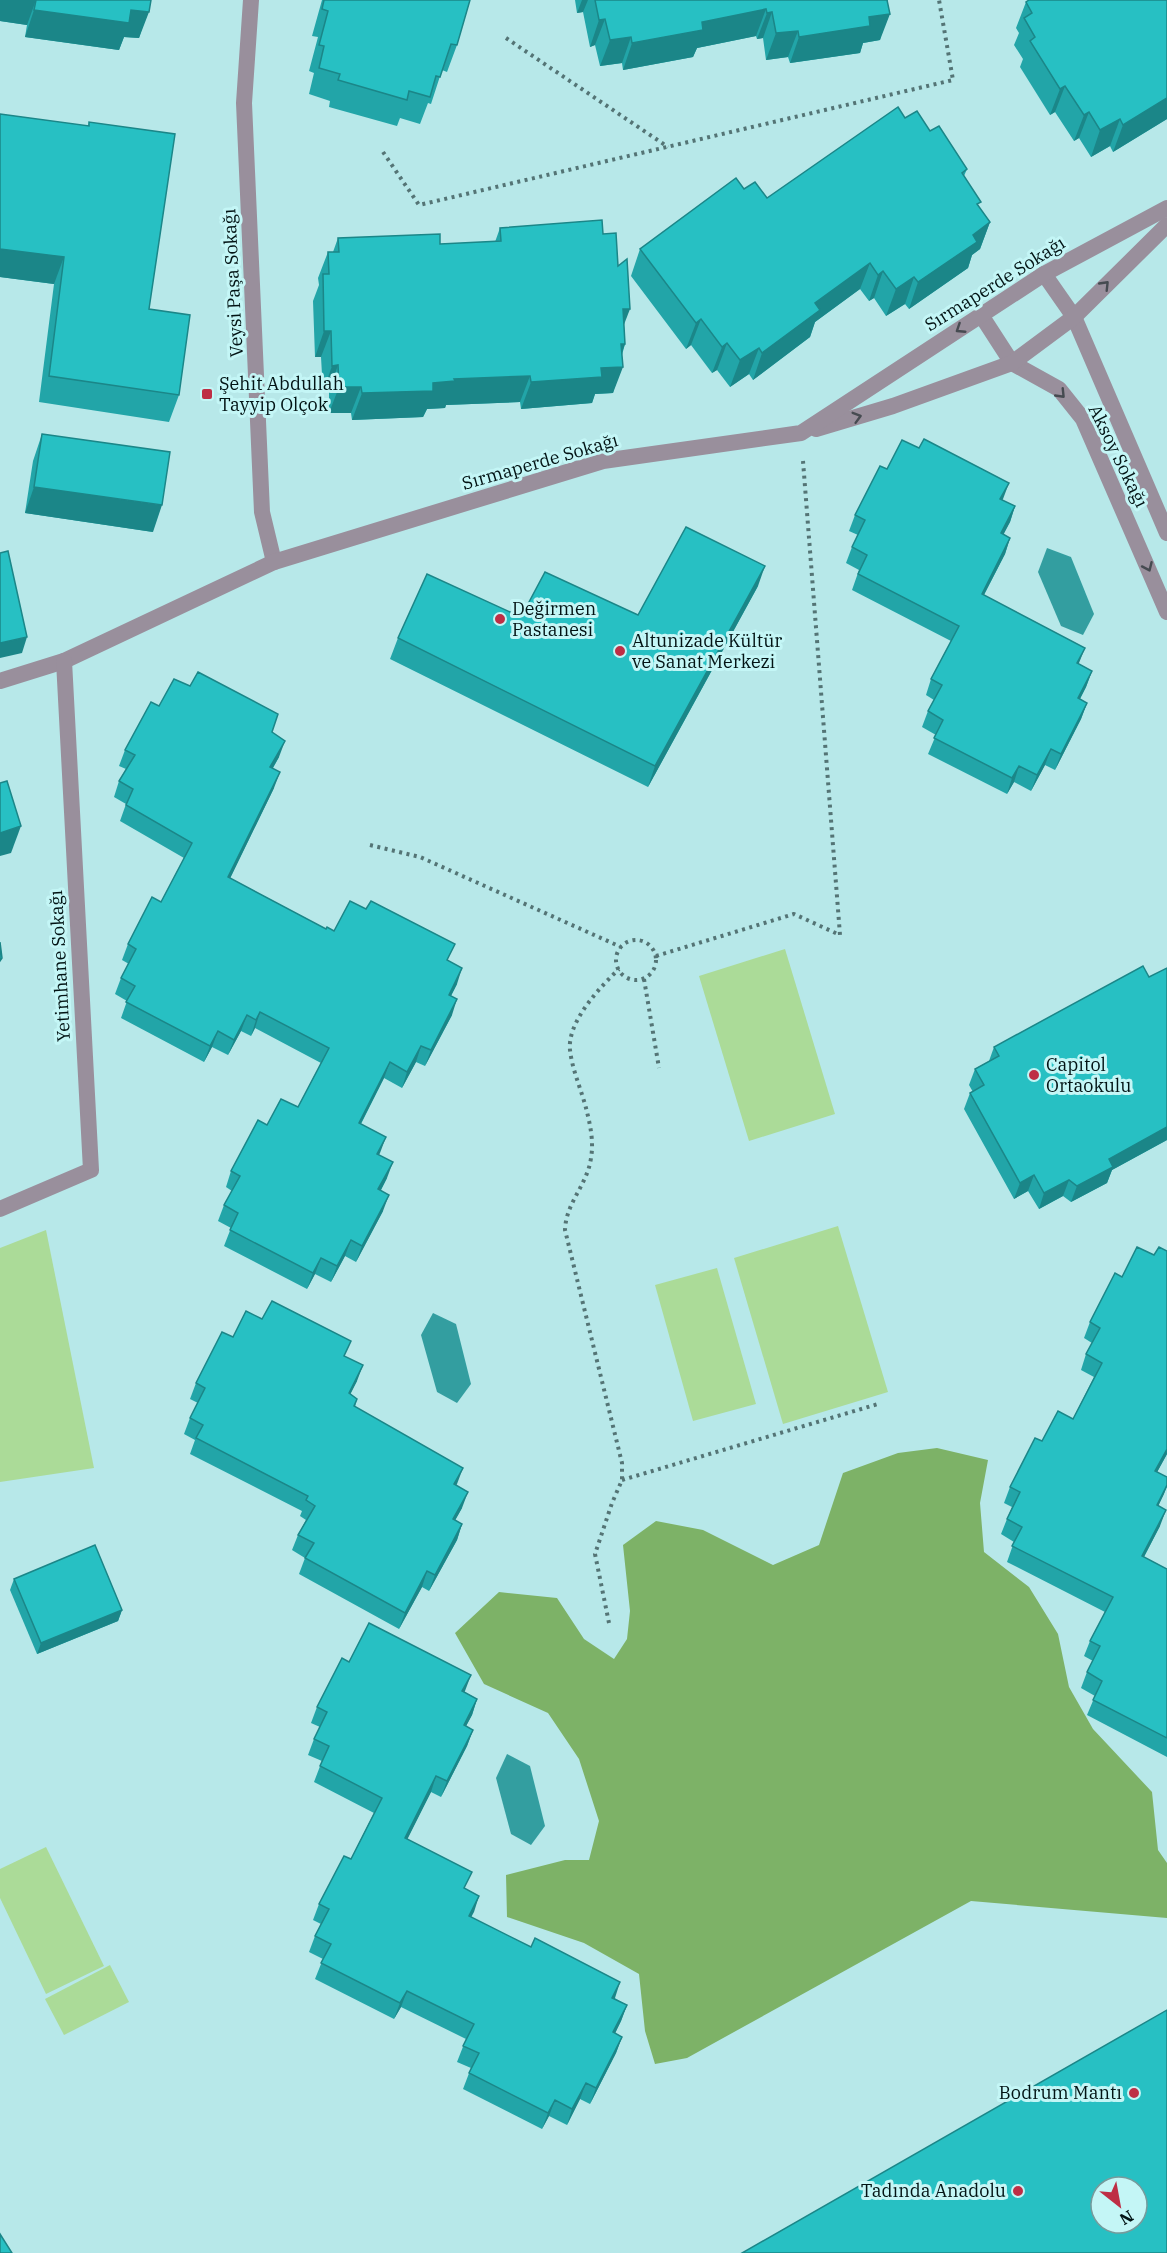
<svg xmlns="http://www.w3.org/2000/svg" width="1167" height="2253" font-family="'IBM Plex Serif',serif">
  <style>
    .green { fill: #abdb98 }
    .forest { fill: #7db267 }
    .water { fill: #339ea0 }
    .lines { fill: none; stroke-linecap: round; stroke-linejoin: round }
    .path { stroke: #547475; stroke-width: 4; stroke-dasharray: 3 4.5; stroke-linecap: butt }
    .minor { stroke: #998f9c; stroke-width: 16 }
    .wall { fill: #22a5a8 }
    .shaded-wall { fill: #1b8688 }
    .building { fill: #27c0c3; stroke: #1b8688; stroke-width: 1.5; fill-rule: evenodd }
    .oneway { stroke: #464b51 }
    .poi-dot { fill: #be2e45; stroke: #c4f6f6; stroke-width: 2 }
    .labels { text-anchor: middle; stroke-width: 6; stroke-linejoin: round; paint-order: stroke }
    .street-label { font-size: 18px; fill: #021314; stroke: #c4f6f6 }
    .poi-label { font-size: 18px; fill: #021314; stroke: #c4f6f6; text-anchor: start }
  </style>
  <rect width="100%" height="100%" fill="#b7e8e9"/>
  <g class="green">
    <polygon points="785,949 835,1114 749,1141 699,976"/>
    <polygon points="838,1226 888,1392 783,1424 734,1258"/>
    <polygon points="46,1230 94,1468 0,1482 0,1248"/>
    <polygon points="717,1268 756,1404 693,1421 655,1285"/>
    <polygon points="46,1847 104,1966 46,1994 0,1898 0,1869"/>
    <polygon points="110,1965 129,2002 64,2035 45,1999"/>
  </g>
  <polygon class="forest" points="937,1448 988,1460 980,1503 984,1552 1029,1587 1058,1634 1069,1687 1093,1729 1152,1792 1158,1850 1167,1863 1167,1918 971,1901 687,2058 655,2064 645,2031 639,1974 584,1943 507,1917 506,1875 565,1860 589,1860 599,1821 579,1759 548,1713 484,1684 455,1633 499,1592 557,1598 584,1639 614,1659 627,1639 630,1611 623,1545 656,1521 703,1530 773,1565 819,1545 843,1473 898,1453"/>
  <g class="water">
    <polygon points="1047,548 1071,557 1094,614 1083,635 1061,626 1038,572"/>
    <polygon points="433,1313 456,1324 471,1384 457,1403 437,1392 421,1335"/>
    <polygon points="507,1754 530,1766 545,1826 531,1845 511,1834 496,1778"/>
  </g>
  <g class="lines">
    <g class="path">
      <polyline points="506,38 668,147"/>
      <polyline points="383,152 419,205 953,80 939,0"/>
      <polyline points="370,845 420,857 621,947"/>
      <circle cx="636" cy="960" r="20"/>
      <polyline points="656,956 794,914 840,935 803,461"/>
      <polyline points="644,979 659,1068"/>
      <polyline points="622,1480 878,1404"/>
      <path d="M609,1623L595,1554L612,1503L622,1480V1463L565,1230C566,1202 587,1186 591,1158C594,1141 590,1124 586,1108C581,1089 572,1069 570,1050C567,1022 600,987 619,969"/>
    </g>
    <g class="minor">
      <polyline points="251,0 244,103 262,512 274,562"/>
      <polyline points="1044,274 1074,317 1167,533"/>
      <polyline points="981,315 1012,363 1059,389 1083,419 1167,612"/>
      <polyline points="816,429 893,406 1012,363 1074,317 1167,225"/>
      <polyline points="0,681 64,661 274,562 603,461 801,433 1044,274 1167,208"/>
      <polyline points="0,1209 91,1170 64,661"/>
    </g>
  </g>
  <g class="wall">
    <polygon points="0,0 151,0 139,38 124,37 119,50 25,37 27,25 0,21"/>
    <polygon points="322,0 470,0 457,45 447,72 442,70 431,104 428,103 420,124 400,118 397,126 329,107 330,101 309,94 314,73 309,71 318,37 312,36"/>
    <polygon points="575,0 888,0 880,40 863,43 860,53 790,63 788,57 766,60 763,38 757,39 756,36 697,48 693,57 623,70 622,63 600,66 595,45 590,47 583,12 577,13"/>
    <polygon points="1167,0 1167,119 1113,152 1110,146 1091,157 1079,138 1074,141 1055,112 1050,115 1020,67 1023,59 1014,45 1019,33 1016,28 1026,2"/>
    <polygon points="0,114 88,126 89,122 149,309 179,395 169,422 39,402 54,284 0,277"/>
    <polygon points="905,118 930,131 967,169 964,176 979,207 990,222 980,249 972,255 968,268 909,309 905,304 886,316 874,298 869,301 860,289 815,322 810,337 753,380 749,374 730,387 717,370 712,373 691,345 686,349 631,276 640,249 744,189 767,198"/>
    <polygon points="500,228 603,234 618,266 624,325 625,344 622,355 613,393 595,394 592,403 521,409 520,402 446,405 445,408 427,409 423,417 352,420 351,413 329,413 329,392 323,392 321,357 315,357 313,301 319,285 318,278 328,252 333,252 338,238 440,244 495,242"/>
    <polygon points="42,434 153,532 25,513 33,461"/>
    <polygon points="1002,500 1015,506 1010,522 1003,534 1010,538 1005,554 984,595 1079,664 1092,671 1086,687 1080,699 1087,703 1081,719 1055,770 1045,765 1031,791 1014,782 1007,794 928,754 936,735 922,727 928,711 934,700 926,695 931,679 951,641 852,590 859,570 846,563 852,547 858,535 849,531 855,515"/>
    <polygon points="758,586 648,787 390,659 398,638 521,617 638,615"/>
    <polygon points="159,706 272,732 279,757 273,768 274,788 230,878 326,929 334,931 449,961 457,984 451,996 452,1015 425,1066 416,1062 402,1088 384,1078 361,1124 379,1155 387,1178 381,1190 383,1211 356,1262 345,1256 331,1282 315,1274 307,1289 224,1246 231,1228 218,1221 224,1205 232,1191 226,1187 231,1171 267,1125 298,1107 321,1063 255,1028 251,1036 241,1031 228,1055 212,1047 204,1062 121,1018 127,1001 115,994 121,978 129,964 122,960 128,944 161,902 184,858 120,821 126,804 114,797 119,781 126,769 119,766 125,750"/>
    <polygon points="1167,968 1167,1140 1112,1170 1107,1183 1071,1202 1063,1196 1039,1209 1028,1191 1014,1199 964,1109 970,1093 973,1092 969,1085 975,1069 989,1061 994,1047 1149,977"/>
    <polygon points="1167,1251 1167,1454 1157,1472 1167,1477 1167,1487 1158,1506 1160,1526 1144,1557 1167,1569 1167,1757 1087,1715 1095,1696 1081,1688 1087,1672 1093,1661 1084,1656 1090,1641 1105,1612 1007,1562 1014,1542 1001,1534 1007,1519 1012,1507 1004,1503 1010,1487 1042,1441 1073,1419 1094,1377 1081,1370 1086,1354 1092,1343 1084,1338 1090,1322 1122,1277 1154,1255"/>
    <polygon points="262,1319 346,1357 357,1381 350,1394 357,1399 355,1407 456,1485 462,1508 455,1520 462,1524 457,1540 429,1591 422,1587 399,1629 299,1574 305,1558 292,1550 298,1535 306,1520 300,1516 302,1511 190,1454 195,1440 184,1434 190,1418 198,1403 190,1399 196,1383 233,1337"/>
    <polygon points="14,1579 122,1610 118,1621 37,1654 10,1590"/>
    <polygon points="349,1662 465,1692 477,1699 472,1715 466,1726 473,1730 467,1746 441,1797 431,1792 407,1839 466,1889 479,1896 471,1917 627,2005 621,2021 615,2033 622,2037 616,2053 590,2104 580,2099 567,2125 549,2116 542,2129 463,2089 471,2068 457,2062 466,2039 401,2007 394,2019 315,1979 323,1959 309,1952 315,1936 321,1924 313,1920 319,1904 351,1859 374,1813 314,1782 322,1761 308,1755 314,1739 320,1727 311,1723 317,1707"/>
  </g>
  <g class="shaded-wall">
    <polygon points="0,0 36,0 27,25 0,21"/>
    <polygon points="582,0 588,0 583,12 577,13"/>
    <polygon points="883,0 888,0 882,15 890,14 880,40 863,43 860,53 790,63 799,37 869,17"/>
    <polygon points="766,9 756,36 697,48 693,57 623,70 632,43 702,22"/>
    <polygon points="34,10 131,10 149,12 139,38 124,37 119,50 25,37"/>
    <polygon points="772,12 763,38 757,39 767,13"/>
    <polygon points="605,19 595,45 590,47 599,20"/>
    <polygon points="798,31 788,57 766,60 776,33"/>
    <polygon points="631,37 622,63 600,66 610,40"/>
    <polygon points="1065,86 1055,112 1050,115 1060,89"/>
    <polygon points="1167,98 1167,119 1113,152 1123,125"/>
    <polygon points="1089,112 1079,138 1074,141 1084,115"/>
    <polygon points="1120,119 1110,146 1091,157 1100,130"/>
    <polygon points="990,222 980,249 972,255 968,268 909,309 918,282 973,235"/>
    <polygon points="0,249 64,257 54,284 0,277"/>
    <polygon points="870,263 860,289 815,322 810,337 753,380 762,353 815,303"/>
    <polygon points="883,271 874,298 869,301 878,275"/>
    <polygon points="914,277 905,304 886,316 896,289"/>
    <polygon points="623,309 630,309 620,335"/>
    <polygon points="701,319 691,345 686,349 696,323"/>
    <polygon points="324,331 331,331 321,357 315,357"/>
    <polygon points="727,343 717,370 712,373 722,347"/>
    <polygon points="621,344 625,344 617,367 623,367 613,393 595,394 592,403 521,409 531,382 601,368"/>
    <polygon points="759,348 749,374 730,387 740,360"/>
    <polygon points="338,365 329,392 323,392 332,366"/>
    <polygon points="530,376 520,402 446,405 445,408 427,409 423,417 352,420 362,393 454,379"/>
    <polygon points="339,387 361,387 351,413 329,413"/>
    <polygon points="1009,483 1003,499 994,515 1000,499"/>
    <polygon points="34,487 162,505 153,532 25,513"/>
    <polygon points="1015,506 1010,522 996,549 1001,533"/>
    <polygon points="1010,538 1005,554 976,610 982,594"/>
    <polygon points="765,566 758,586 648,787 655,766"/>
    <polygon points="27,637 22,653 0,658 0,643"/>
    <polygon points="1085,648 1079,663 1071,679 1077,663"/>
    <polygon points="1092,671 1086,687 1072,714 1078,698"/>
    <polygon points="1087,703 1081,719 1055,770 1061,754"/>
    <polygon points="285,741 279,757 264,783 270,767"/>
    <polygon points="1051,749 1045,765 1031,791 1037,775"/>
    <polygon points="1019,766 1014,782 1007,794 1012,778"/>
    <polygon points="280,772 274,788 223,893 228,877"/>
    <polygon points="21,826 11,853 0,856 0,833"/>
    <polygon points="462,968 457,984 443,1011 449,995"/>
    <polygon points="457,999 452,1015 425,1066 431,1050"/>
    <polygon points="260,1012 255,1028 251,1036 256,1020"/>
    <polygon points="247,1015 241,1031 228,1055 234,1040"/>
    <polygon points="218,1031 212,1047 204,1062 210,1046"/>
    <polygon points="421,1046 416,1062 402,1088 407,1072"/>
    <polygon points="390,1062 384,1078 353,1139 359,1123"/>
    <polygon points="1167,1127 1167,1140 1112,1170 1107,1183 1071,1202 1077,1186 1109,1159"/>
    <polygon points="386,1137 380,1153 371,1170 377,1154"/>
    <polygon points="393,1162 387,1178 373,1205 378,1189"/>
    <polygon points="1034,1175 1028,1191 1014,1199 1020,1183"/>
    <polygon points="1069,1180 1063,1196 1039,1209 1044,1193"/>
    <polygon points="389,1195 383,1211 356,1262 362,1246"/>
    <polygon points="351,1240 345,1256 331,1282 337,1266"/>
    <polygon points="321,1258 315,1274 307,1289 313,1273"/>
    <polygon points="363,1365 357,1381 343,1409 349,1393"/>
    <polygon points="1167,1449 1167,1454 1149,1487 1155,1471"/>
    <polygon points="463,1468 457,1484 448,1500 454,1484"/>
    <polygon points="1167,1485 1164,1494 1151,1521 1157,1505"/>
    <polygon points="468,1492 462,1508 447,1535 453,1519"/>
    <polygon points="1166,1510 1160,1526 1136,1572 1142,1556"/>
    <polygon points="462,1524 457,1540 429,1591 435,1575"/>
    <polygon points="427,1571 422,1587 399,1629 405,1613"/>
    <polygon points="122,1610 118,1621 37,1654 41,1643"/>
    <polygon points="471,1675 465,1691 457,1707 462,1691"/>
    <polygon points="477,1699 472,1715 458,1741 464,1725"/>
    <polygon points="473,1730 467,1746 441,1797 447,1781"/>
    <polygon points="436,1776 431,1792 400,1854 405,1838"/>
    <polygon points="479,1896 474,1912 463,1932 469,1916"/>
    <polygon points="620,1982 615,1998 606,2014 612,1998"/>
    <polygon points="407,1991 401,2007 394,2019 400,2003"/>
    <polygon points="627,2005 621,2021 608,2048 613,2032"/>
    <polygon points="622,2037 616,2053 590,2104 596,2088"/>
    <polygon points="586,2083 580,2099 567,2125 572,2109"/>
    <polygon points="555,2100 549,2116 542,2129 548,2113"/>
  </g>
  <g class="building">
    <polygon points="36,0 151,0 149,12 131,10 129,23 34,10"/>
    <polygon points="324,0 470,0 457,45 451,44 440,77 436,76 430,97 409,91 407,100 338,80 340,74 319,68 324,46 319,45 328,11 322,9"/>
    <polygon points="595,0 887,0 890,14 869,17 870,26 799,37 798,31 776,33 772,12 767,13 766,9 702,22 703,30 632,43 631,37 610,40 605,19 599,20"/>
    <polygon points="1029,0 1167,0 1167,98 1123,125 1120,119 1100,130 1089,112 1084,115 1065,86 1060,89 1030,41 1035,37 1024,18 1032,13 1026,2"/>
    <polygon points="898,107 905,118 917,111 930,131 939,126 967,169 962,173 981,202 977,204 990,222 973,235 977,242 918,282 914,277 896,289 883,271 878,275 870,263 815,303 820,310 762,353 759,348 740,360 727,343 722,347 701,319 696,323 640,249 736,178 744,189 755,182 767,198"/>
    <polygon points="0,114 89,126 89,122 175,134 149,309 190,315 179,395 49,376 64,257 0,249"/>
    <polygon points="602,220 603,234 616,233 618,266 627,259 630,309 623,309 625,344 621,344 623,367 601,368 602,377 531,382 530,376 454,379 455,381 433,383 433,391 362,393 361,387 339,387 338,365 332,366 331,331 324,331 323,274 329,274 328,252 339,252 338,238 440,234 440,244 501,241 500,228"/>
    <polygon points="42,434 170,452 162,505 34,487"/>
    <polygon points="924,439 1009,483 1000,499 1015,506 1001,533 1010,538 982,594 1085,648 1077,663 1092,671 1078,698 1087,703 1061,754 1051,749 1037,775 1019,766 1012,778 934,738 943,720 928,711 942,685 931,679 959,626 858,574 867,555 852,547 865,520 855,515 880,466 887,469 902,440 919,448"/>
    <polygon points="686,527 765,566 655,766 398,638 427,574 521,617 545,572 638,615"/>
    <polygon points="8,551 27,637 0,643 0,553"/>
    <polygon points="198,672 278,714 272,732 285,741 270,767 280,772 228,877 326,929 327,927 334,931 350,901 366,909 371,901 455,944 447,960 462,968 449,995 457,999 431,1050 421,1046 407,1072 390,1062 359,1123 386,1137 377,1154 393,1162 378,1189 389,1195 362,1246 351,1240 337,1266 321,1258 313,1273 230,1230 238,1213 224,1205 240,1176 231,1171 258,1120 267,1125 281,1099 298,1107 329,1048 260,1012 256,1020 247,1015 234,1040 218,1031 210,1046 126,1002 135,986 121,978 136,949 128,944 152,897 161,902 192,843 126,805 133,789 119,781 135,755 125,750 151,702 159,706 174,679 190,686"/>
    <polygon points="7,781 21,826 0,833 0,783"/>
    <polygon points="0,942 2,958 0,961"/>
    <polygon points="1143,966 1149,977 1167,968 1167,1127 1109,1159 1113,1167 1077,1186 1069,1180 1044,1193 1034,1175 1020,1183 970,1093 984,1085 975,1069 999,1056 994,1047"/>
    <polygon points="1137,1247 1154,1255 1159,1247 1167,1251 1167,1449 1155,1471 1167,1477 1167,1485 1157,1505 1166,1510 1142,1556 1167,1569 1167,1738 1093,1700 1102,1681 1087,1672 1100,1646 1090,1641 1113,1597 1012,1546 1022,1527 1007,1519 1020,1492 1010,1487 1035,1438 1042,1441 1058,1411 1073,1419 1102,1363 1086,1354 1100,1328 1090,1322 1115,1273 1122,1277"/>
    <polygon points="272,1301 351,1341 344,1356 363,1365 349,1393 357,1399 354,1406 463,1468 454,1484 468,1492 453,1519 462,1524 435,1575 427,1571 405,1613 305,1558 314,1543 298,1535 315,1506 306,1500 308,1496 196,1438 203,1425 190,1418 205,1388 196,1383 222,1332 233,1337 246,1311 262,1319"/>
    <polygon points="95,1545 122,1610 41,1643 14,1579"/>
    <polygon points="369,1623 471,1675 462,1691 477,1699 464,1725 473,1730 447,1781 436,1776 405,1838 472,1872 464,1888 479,1896 469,1916 531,1947 535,1938 620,1982 612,1998 627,2005 613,2032 622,2037 596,2088 586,2083 572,2109 555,2100 548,2113 469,2073 479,2053 463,2046 474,2024 407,1991 400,2003 321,1963 331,1944 315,1936 329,1909 319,1904 344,1856 351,1859 382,1798 320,1766 329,1746 314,1739 327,1712 317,1707 342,1658 349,1662"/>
    <path d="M1167,2010V2253H742ZM1101,2187H1137V2223H1101Z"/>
    <polygon points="0,2234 12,2253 0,2253"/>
  </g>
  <defs><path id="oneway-chevron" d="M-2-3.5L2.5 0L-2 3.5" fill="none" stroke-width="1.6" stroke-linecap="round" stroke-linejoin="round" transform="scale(1.5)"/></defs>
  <g class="oneway">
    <use href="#oneway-chevron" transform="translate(1105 285) rotate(-46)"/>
    <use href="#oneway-chevron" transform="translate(960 329) rotate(147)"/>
    <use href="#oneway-chevron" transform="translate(1061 394) rotate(46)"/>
    <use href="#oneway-chevron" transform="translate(857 417) rotate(-16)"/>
    <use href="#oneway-chevron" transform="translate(1148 567) rotate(66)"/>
  </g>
  <g class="poi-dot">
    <rect x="201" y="388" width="12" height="12" rx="3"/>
    <circle cx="500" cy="619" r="6"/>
    <circle cx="620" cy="651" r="6"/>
    <circle cx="1034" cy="1075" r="6"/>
    <circle cx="1134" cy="2093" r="6"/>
    <circle cx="1018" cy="2191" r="6"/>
  </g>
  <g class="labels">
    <g class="street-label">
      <text transform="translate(233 283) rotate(-93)" y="6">Veysi Paşa Sokağı</text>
      <text transform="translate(995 284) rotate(-32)" y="6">Sırmaperde Sokağı</text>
      <text transform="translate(1118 456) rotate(64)" y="6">Aksoy Sokağı</text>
      <text transform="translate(540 462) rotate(-16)" y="6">Sırmaperde Sokağı</text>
      <text transform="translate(60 966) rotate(-93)" y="6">Yetimhane Sokağı</text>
    </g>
    <g class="poi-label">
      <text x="219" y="390">Şehit Abdullah<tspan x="219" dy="21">Tayyip Olçok</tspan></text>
      <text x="512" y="615">Değirmen<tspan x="512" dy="21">Pastanesi</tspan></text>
      <text x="632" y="647">Altunizade Kültür<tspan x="632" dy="21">ve Sanat Merkezi</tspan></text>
      <text x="1046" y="1071">Capitol<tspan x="1046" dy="21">Ortaokulu</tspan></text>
      <text x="1122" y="2099" text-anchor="end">Bodrum Mantı</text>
      <text x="1006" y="2197" text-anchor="end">Tadında Anadolu</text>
    </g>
  </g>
  <g transform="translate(1119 2205) rotate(149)"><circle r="28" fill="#c4f6f6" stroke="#769b9c" stroke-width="1.5"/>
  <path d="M0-4.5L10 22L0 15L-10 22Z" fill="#be2e45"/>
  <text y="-9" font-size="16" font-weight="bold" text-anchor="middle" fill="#021314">N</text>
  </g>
</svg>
